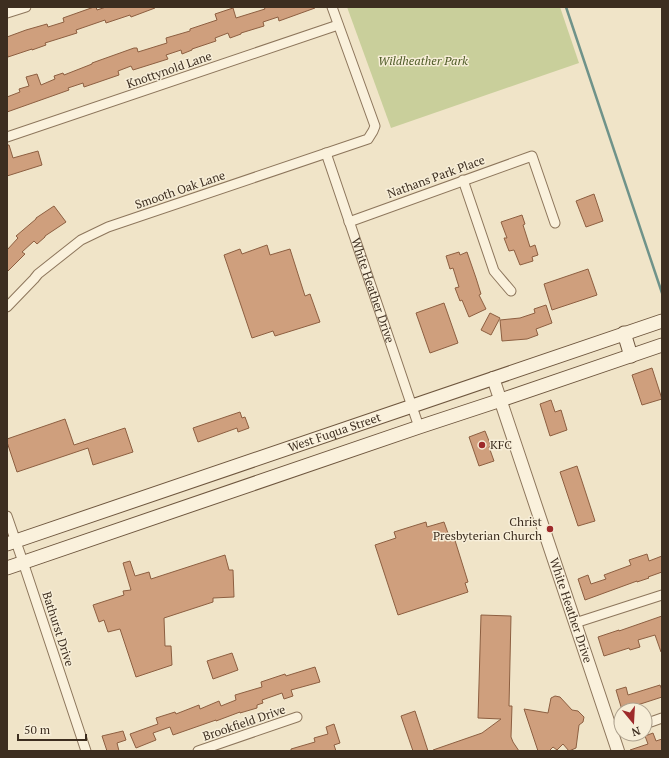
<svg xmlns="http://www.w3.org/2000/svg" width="669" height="758" font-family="'PT Serif',serif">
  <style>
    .green { fill: #c9cf9b }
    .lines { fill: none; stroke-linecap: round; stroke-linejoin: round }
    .stream { stroke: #6f938a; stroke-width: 2.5 }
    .building { fill: #cf9f7d; stroke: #8d5f41 }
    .minor-casing { stroke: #8d765c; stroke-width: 11 }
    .tertiary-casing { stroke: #8d765c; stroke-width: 14 }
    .secondary-casing { stroke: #6f573f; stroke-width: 15 }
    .minor { stroke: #faf1dc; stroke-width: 9 }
    .tertiary { stroke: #faf1dc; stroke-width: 12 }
    .secondary { stroke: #faf1dc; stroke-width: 13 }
    .poi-dot { fill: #9e2a2b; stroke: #f7eed8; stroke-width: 1.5 }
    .labels { text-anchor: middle; stroke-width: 3; stroke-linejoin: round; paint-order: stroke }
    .park-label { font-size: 12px; font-style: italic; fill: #4d5a26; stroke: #f7eed8 }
    .street-label { font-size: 12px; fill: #3d2e20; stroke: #f7eed8 }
    .poi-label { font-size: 12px; fill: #3d2e20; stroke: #f7eed8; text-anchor: start }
  </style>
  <rect width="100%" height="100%" fill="#f0e4c8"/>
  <polygon class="green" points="347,7 560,7 579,63 391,128"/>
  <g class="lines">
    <polyline class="stream" points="566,7 662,293"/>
  </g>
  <g class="building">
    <polygon points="94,7 96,7 97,10 106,7 155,7 155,8 131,17 130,15 106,23 105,20 76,30 77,33 45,43 46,45 32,50 32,49 8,57 7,53 7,37 26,30 47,24 48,27 64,22 63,18"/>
    <polygon points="264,7 315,7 315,8 279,21 278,17 263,22 264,26 241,33 241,34 230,38 228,33 215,38 216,41 192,49 192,50 182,54 181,50 166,55 168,59 133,70 131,66 118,71 119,75 84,87 83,83 68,88 69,90 7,112 7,97 20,92 19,89 29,86 26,77 37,74 41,85 55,79 54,76 63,73 64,75 92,64 92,63 134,48 137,48 138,52 167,43 166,38 190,31 190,29 217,20 215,14 233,8 236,18 265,9"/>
    <polygon points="7,145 9,145 13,158 38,151 42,165 7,176"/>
    <polygon points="594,194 603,221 586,227 576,201"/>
    <polygon points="54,206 66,222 45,236 45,237 37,244 34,241 22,252 25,254 7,272 7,250 18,238 16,236 36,219 36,218"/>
    <polygon points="522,215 525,224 523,225 530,247 535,245 538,255 532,257 533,261 520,265 514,250 509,251 504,238 507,238 501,222"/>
    <polygon points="267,245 270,255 290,249 305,296 310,294 320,322 275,336 273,331 252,338 224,255 240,249 242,254"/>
    <polygon points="459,252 460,255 467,252 476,278 481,294 479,295 486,309 469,317 462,300 460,301 455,288 459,287 453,268 450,269 446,256"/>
    <polygon points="588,269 597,295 552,310 544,284"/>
    <polygon points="444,303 458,343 430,353 416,313"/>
    <polygon points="546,305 552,323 536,329 538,335 527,339 502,341 500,320 520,318 535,313 534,309"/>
    <polygon points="490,313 500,318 491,335 481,330"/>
    <polygon points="652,368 662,399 642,405 632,375"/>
    <polygon points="551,400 555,412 561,410 567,430 550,436 540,404"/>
    <polygon points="240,412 242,418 245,417 249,428 238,432 237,428 198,442 193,428"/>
    <polygon points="65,419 74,445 125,428 133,452 93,465 88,448 17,472 7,442 7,439"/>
    <polygon points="485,431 491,446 489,447 494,461 479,466 469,437"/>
    <polygon points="577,466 595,521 578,526 560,472"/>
    <polygon points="426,522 427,527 444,522 449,536 453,534 468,582 465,583 468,592 398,615 375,545 396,538 394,532"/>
    <polygon points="647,554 649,561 662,556 662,572 648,577 649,578 637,582 637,581 585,600 578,579 588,575 591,584 606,579 604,575 631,565 629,560"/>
    <polygon points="225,555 229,570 233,570 234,597 213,598 213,602 164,618 165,646 171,646 172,665 136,677 120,629 108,632 104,620 99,622 93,605 124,595 123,591 131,590 123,563 130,561 135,576 149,572 151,579"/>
    <polygon points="481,615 511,616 509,706 512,706 511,737 513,742 519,751 433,751 433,750 482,733 501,719 478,718"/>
    <polygon points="662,616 662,652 661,652 655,635 638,640 640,647 630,650 629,648 604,656 598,637 619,630 619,631"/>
    <polygon points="232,653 238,670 213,679 207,661"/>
    <polygon points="315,667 320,682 291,690 293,696 284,699 282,693 262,700 263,703 257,705 257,708 240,713 240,712 216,721 216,720 173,735 170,727 153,733 156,740 136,748 130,734 158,724 156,718 175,712 176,714 199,705 200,709 219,701 221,706 236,700 235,695 262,687 261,682 285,674 286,676"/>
    <polygon points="660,685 662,690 662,697 622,710 616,690 626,687 628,695"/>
    <polygon points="555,696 560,697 572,710 578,711 584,717 583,722 579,725 576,748 569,751 563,744 557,750 553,747 549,751 538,751 524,709 548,713 551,698"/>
    <polygon points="415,711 428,751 413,751 401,716"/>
    <polygon points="334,724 340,743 334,745 336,751 291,751 291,749 315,742 314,738 328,734 326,727"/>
    <polygon points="123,731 126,740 117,743 119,751 107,751 102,736"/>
    <polygon points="653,733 656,741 662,739 662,751 630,751 630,750 648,744 645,736"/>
  </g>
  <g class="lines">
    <defs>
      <g id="minor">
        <polyline points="7,13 26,7"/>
        <polyline points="7,137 338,25"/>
        <path id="s1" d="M326,153L419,427"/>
        <polyline points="463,180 494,271 511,291"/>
        <polyline points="349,222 532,156 555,223"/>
        <polyline points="7,307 34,279 38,274 81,240 108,227 368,139 373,131 375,126 332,7"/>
        <polyline points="7,516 23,562 86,751"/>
        <polyline points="575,623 662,595"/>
        <polyline points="645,724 662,718"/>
        <polyline points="198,751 297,717"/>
      </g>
      <g id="tertiary">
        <path id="s2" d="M493,378L553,557L618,751"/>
      </g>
      <g id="secondary">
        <polyline points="624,333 631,356"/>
        <path id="s3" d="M7,544L662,321"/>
        <polyline points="7,568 419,427 501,400 662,345"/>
      </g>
    </defs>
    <use href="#minor" class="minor-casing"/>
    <use href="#tertiary" class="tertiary-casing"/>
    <use href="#secondary" class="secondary-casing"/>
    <use href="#minor" class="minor"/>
    <use href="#tertiary" class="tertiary"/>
    <use href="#secondary" class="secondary"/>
  </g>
  <g class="poi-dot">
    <circle cx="482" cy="445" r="4"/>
    <circle cx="550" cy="529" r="4"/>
  </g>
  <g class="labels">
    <g class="park-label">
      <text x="423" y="65">Wildheather Park</text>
    </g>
    <g class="street-label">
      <text transform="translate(169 70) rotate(-19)" y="4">Knottynold Lane</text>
      <text transform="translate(436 177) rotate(-20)" y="4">Nathans Park Place</text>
      <text transform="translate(180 190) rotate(-19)" y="4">Smooth Oak Lane</text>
      <text dy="4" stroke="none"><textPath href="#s1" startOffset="145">White Heather Drive</textPath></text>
      <text dy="4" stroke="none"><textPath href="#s3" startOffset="346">West Fuqua Street</textPath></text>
      <text dy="4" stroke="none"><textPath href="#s2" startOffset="245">White Heather Drive</textPath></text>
      <text transform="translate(58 629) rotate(72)" y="4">Bathurst Drive</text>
      <text transform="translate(244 723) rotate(-19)" y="4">Brookfield Drive</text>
    </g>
    <g class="poi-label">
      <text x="490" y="449">KFC</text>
      <text x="542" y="526" text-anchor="end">Christ<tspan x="542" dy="14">Presbyterian Church</tspan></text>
    </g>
  </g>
  <rect width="669" height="758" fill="none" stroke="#3d2e20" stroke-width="16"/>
  <g transform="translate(633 722) rotate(162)"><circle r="19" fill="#f7eed8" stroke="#ada18e"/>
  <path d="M0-3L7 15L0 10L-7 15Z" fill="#9e2a2b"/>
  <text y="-6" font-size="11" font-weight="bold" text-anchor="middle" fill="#3d2e20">N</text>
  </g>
  <path d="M18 734v6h68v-6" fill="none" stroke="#3d2e20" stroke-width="2"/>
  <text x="24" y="734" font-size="12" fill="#3d2e20" stroke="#f7eed8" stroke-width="3" paint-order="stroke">50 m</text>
</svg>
